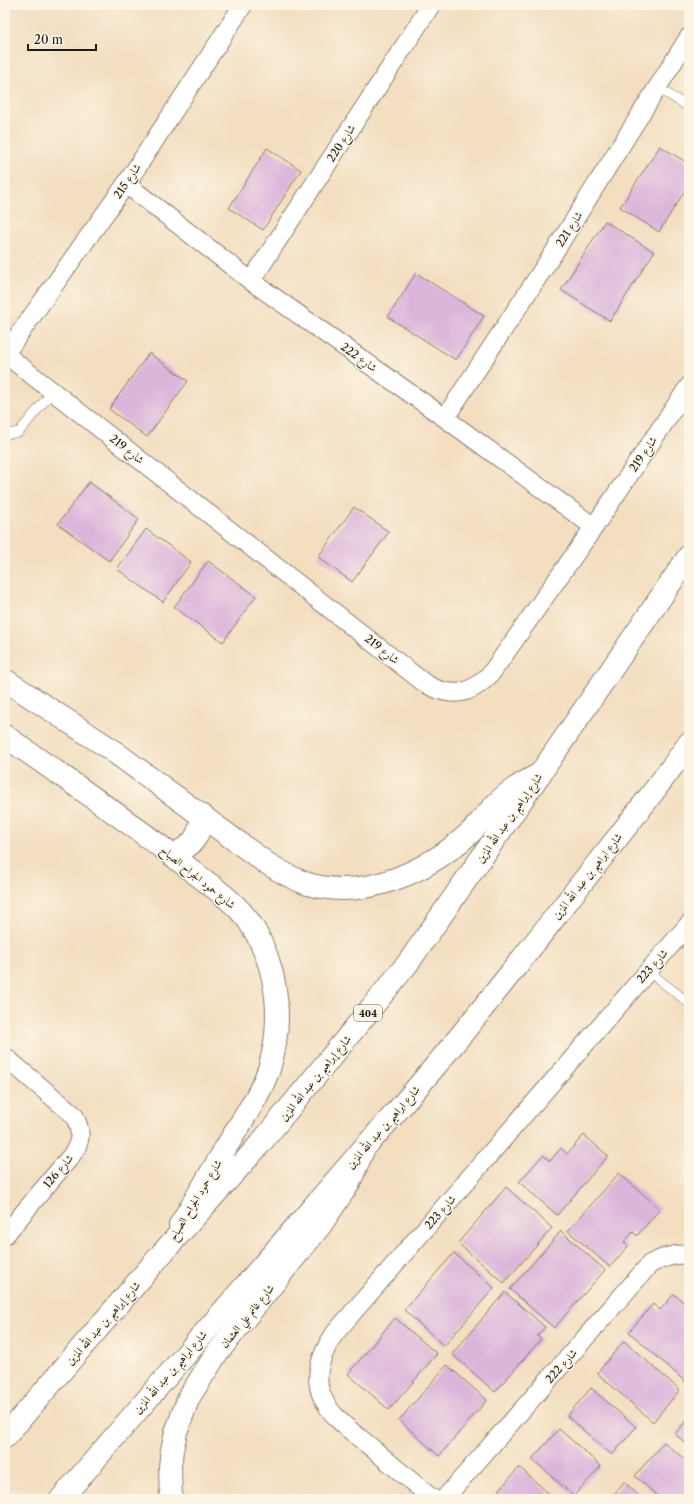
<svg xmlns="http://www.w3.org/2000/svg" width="694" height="1504" font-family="'Libre Caslon Text',Amiri,serif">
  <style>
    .building { fill: #dcb5db }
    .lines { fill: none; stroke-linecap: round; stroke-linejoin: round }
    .lane-casing { stroke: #887d6e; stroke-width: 10 }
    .street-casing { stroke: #887d6e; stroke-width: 20 }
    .secondary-casing { stroke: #887d6e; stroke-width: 24 }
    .primary-casing { stroke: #887d6e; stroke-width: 24 }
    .lane { stroke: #fff; stroke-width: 9 }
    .street { stroke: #fff; stroke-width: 18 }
    .secondary { stroke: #fff; stroke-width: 22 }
    .primary { stroke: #fff; stroke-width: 22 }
    .labels { text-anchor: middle; stroke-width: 3; stroke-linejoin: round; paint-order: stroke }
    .shield { fill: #fcf5e5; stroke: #5f5d58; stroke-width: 1 }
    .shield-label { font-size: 10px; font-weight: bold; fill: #1c1c1c }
    .street-label { font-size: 11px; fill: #1c1c1c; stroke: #fcf5e5 }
  </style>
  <rect width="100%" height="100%" fill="#fcf5e5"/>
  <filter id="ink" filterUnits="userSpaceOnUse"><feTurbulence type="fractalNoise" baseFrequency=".025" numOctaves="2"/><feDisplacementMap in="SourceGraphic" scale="8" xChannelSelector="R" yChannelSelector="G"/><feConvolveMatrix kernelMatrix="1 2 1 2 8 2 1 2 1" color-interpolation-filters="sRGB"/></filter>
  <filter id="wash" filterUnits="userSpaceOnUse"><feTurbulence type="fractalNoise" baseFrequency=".012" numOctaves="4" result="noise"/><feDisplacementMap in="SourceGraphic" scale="16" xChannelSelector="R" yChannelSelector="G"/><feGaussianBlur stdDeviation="0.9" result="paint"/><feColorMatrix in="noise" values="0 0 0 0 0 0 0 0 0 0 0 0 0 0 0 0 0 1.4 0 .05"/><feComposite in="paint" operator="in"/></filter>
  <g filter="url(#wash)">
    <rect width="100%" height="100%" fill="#f3dec0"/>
    <g id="blocks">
      <g class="building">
        <polygon points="660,146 689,164 689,184 659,232 620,207"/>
        <polygon points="267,148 301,170 263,230 229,208"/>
        <polygon points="605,221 654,252 610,321 561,290"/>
        <polygon points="416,273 484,316 456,360 388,317"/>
        <polygon points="149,353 188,381 147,437 109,409"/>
        <polygon points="89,482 139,519 109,561 58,524"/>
        <polygon points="354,507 389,532 352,582 318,557"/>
        <polygon points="146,529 191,562 163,602 117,569"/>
        <polygon points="208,561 256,596 223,642 174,607"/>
        <polygon points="584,1135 608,1156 557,1215 519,1182 543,1155 550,1161 561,1148 567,1154"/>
        <polygon points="619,1173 660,1209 637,1236 633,1232 624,1242 628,1246 610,1267 568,1231"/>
        <polygon points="506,1187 552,1228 504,1283 458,1243"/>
        <polygon points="561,1231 605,1270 554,1328 510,1289"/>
        <polygon points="454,1253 494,1288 444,1346 404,1310"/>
        <polygon points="505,1292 545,1327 537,1336 541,1339 495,1392 452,1354"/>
        <polygon points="674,1294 689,1307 689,1381 687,1383 629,1332 653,1304 660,1310"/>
        <polygon points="395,1318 437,1354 389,1410 348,1374"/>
        <polygon points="624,1341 680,1390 653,1422 597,1373"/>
        <polygon points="447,1365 487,1400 439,1456 399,1420"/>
        <polygon points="591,1388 636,1427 612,1455 567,1416"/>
        <polygon points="689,1418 689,1446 675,1434"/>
        <polygon points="559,1429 601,1466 574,1496 532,1459"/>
        <polygon points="664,1442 689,1463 689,1499 661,1499 635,1476"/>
        <polygon points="519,1467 555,1499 492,1499"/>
        <polygon points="624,1482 643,1499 610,1499"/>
      </g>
    </g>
  </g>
  <g filter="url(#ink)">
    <use href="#blocks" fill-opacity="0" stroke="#887d6e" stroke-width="1"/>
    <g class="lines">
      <defs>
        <g id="lane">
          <polyline points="658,88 689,107"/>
          <polyline points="5,433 9,434 19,432 53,391"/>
          <polyline points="648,971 689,1003"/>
        </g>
        <g id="street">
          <polyline points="126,184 251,281 445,418 594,527"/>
          <polyline points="251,281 431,5"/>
          <path d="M5,354L423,682C450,699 471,696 492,672L594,527L689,386"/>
          <polyline points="5,354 126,184 243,5"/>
          <polyline points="445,418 553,254 689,37"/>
          <path d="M5,1057L74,1115C82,1132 82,1141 71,1156L5,1235"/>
          <path d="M433,1499C412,1482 392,1465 372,1448C354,1433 331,1418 322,1396C312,1374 323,1351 335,1333L689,924"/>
          <path d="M444,1499L650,1264C663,1258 675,1253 689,1255"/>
        </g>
        <g id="secondary">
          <path d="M5,680L109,748L265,862C278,870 292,879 308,884C366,901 428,871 471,832C480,823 488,812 497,803C510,790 524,782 540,774"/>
          <path d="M5,736C67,780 131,822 191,870C211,886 235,901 250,923C278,966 284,1020 269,1069C261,1092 247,1113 234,1134C216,1164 198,1195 180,1225"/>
          <path d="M172,855C193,846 199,838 202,816"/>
          <polyline points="171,1499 170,1467 172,1450 176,1432 189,1397 217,1353 320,1226 349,1183 362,1153"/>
        </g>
        <g id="primary">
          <polyline points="5,1437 165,1250 260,1144 408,963 540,774 689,556"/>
          <path d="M61,1499L364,1148C435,1070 500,987 566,903C607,850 651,798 689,743"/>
        </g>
      </defs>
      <use href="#lane" class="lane-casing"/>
      <use href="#street" class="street-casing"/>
      <use href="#secondary" class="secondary-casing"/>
      <use href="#primary" class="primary-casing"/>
      <use href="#lane" class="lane"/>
      <use href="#street" class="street"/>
      <use href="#secondary" class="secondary"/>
      <use href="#primary" class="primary"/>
    </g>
  </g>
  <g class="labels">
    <rect class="shield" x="354" y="1005" width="28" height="16" rx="3"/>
    <g class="shield-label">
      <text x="368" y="1017">404</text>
    </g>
    <g class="street-label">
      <text transform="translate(341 143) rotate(-57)" y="4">شارع 220</text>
      <text transform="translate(127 181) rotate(-56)" y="4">شارع 215</text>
      <text transform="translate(569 229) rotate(-58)" y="4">شارع 221</text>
      <text transform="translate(359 357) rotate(35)" y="4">شارع 222</text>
      <text transform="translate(127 449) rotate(38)" y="4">شارع 219</text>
      <text transform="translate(643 454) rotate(-56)" y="4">شارع 219</text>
      <text transform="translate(382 649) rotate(38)" y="4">شارع 219</text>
      <text transform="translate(509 818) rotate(-55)" y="4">شارع إبراهيم بن عبد الله المزين</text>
      <text transform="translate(587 876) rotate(-52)" y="4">شارع ابراهيم بن عبد الله المزين</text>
      <text transform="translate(198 877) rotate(39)" y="4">شارع حمود الجراح الصباح</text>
      <text transform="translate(652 966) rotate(-49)" y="4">شارع 223</text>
      <text transform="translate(315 1078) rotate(-51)" y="4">شارع إبراهيم بن عبد الله المزين</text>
      <text transform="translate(383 1127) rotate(-49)" y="4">شارع ابراهيم بن عبد الله المزين</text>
      <text transform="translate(58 1171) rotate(-50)" y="4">شارع 126</text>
      <text transform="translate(195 1200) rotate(-59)" y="4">شارع حمود الجراح الصباح</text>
      <text transform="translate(440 1212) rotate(-49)" y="4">شارع 223</text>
      <text transform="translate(247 1316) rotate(-51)" y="4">شارع غانم علي العثمان</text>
      <text transform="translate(103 1323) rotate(-49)" y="4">شارع إبراهيم بن عبد الله المزين</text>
      <text transform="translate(561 1366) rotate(-49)" y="4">شارع 222</text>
      <text transform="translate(170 1372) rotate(-49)" y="4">شارع ابراهيم بن عبد الله المزين</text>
    </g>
  </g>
  <rect width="694" height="1504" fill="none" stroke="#fcf5e5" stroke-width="20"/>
  <path d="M28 44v6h68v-6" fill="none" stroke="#1c1c1c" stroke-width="2"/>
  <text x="34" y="44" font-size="12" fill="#1c1c1c" stroke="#fcf5e5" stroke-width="3" paint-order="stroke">20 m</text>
</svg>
